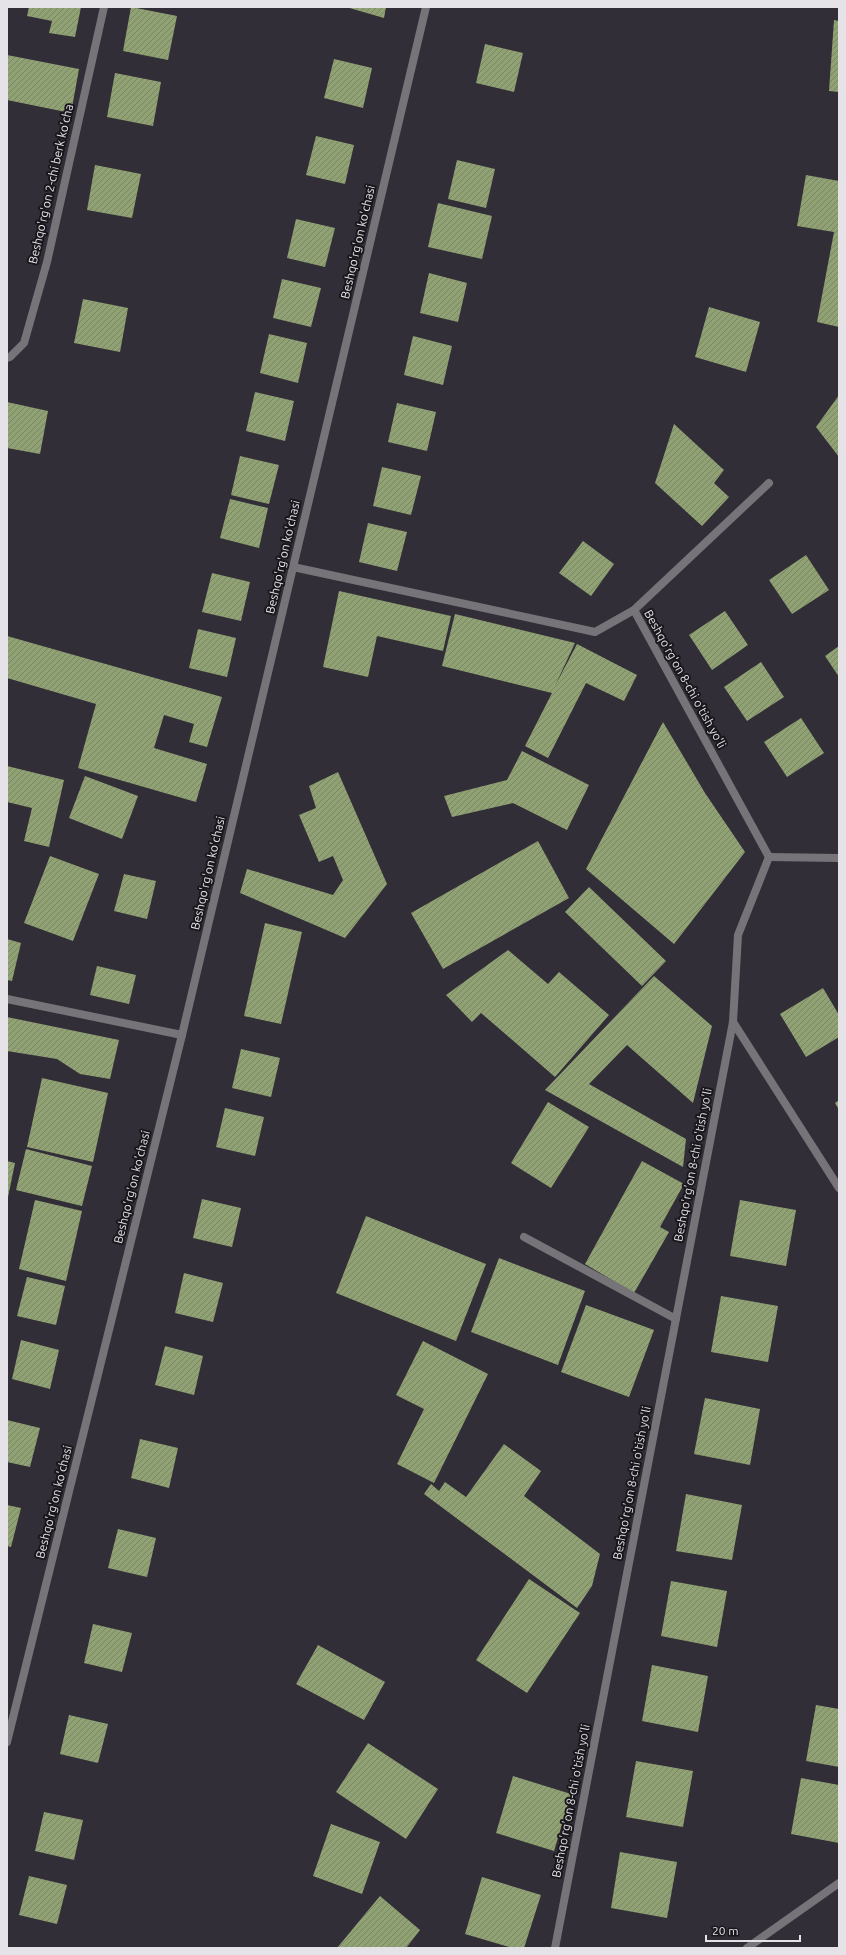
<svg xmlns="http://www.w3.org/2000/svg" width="846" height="1955" font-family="Ubuntu,sans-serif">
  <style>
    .building { fill: url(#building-hatch) }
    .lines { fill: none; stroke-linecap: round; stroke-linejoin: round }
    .service { stroke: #767479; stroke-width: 8 }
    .minor { stroke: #767479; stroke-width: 8 }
    .tertiary { stroke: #767479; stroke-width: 8 }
    .labels { text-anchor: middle; stroke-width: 4; stroke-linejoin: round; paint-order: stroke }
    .street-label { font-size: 12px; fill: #e5e2e8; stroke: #19171b }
  </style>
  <defs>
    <pattern id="building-hatch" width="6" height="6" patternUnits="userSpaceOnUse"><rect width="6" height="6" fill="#90a173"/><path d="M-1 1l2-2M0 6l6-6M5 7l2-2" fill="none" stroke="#7a8566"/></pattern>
  </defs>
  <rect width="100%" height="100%" fill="#322e37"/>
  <g class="building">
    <polygon points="29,7 81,7 75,37 49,33 52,21 27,16"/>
    <polygon points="131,7 177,16 168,60 123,51"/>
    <polygon points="346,7 386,7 384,18"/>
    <polygon points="834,20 839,21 839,92 829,91"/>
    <polygon points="485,44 523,53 514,92 476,83"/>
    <polygon points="7,55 79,69 71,113 7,100"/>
    <polygon points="334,59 372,68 363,108 324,98"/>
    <polygon points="115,73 161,82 153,126 107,117"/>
    <polygon points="316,136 354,145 345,184 306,175"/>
    <polygon points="457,160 495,169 486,208 448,199"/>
    <polygon points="95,165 141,174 132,218 87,210"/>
    <polygon points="806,175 839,181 839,327 817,322 834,232 797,226"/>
    <polygon points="438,203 492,216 482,259 428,247"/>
    <polygon points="296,219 335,228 325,267 287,258"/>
    <polygon points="429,273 467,283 458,322 420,313"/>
    <polygon points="282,279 321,288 311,327 273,318"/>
    <polygon points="83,299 128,308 120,352 74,343"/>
    <polygon points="709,307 760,322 746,372 695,357"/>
    <polygon points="269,334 307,343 298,383 260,373"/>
    <polygon points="413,336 452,346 443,385 404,375"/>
    <polygon points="255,392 294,401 285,441 246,431"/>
    <polygon points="839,395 839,457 816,427"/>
    <polygon points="7,402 48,411 40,454 7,448"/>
    <polygon points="397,403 436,412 427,451 388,442"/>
    <polygon points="674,424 724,470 714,483 729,497 702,526 655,483"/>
    <polygon points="240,456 279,465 269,504 231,495"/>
    <polygon points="382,467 421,476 411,515 373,506"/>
    <polygon points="230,499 268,508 259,548 220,538"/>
    <polygon points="368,523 407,532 397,571 359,562"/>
    <polygon points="583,541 614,564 591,596 559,573"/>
    <polygon points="806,555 829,590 792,614 769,580"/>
    <polygon points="212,573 250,582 241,621 202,612"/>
    <polygon points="339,591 451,616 443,651 377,636 368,677 323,667"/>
    <polygon points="725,611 748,645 712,670 689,635"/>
    <polygon points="455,614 575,643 555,686 577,644 637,675 624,701 586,683 548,758 525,746 552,693 442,666"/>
    <polygon points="198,629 236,638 227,677 189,668"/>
    <polygon points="7,636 222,697 207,747 189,742 194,724 164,715 154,748 207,764 196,802 78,768 96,704 7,678"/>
    <polygon points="839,646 839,677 825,656"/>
    <polygon points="761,662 784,697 747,721 724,687"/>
    <polygon points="801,718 824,753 787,777 764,742"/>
    <polygon points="663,722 705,793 745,852 674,944 586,869"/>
    <polygon points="522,751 589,785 567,830 513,803 452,817 444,796 507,780"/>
    <polygon points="7,766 64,780 49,847 24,841 32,808 7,802"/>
    <polygon points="338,772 387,884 345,938 240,893 247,869 333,895 343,880 333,856 319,862 299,815 316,808 309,786"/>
    <polygon points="85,776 138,796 122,839 69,818"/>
    <polygon points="538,841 569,898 443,969 411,913"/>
    <polygon points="50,856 99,874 73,941 24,923"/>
    <polygon points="124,874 156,881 147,919 114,911"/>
    <polygon points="589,887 666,961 642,986 565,912"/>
    <polygon points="265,923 302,932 281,1024 244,1016"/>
    <polygon points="7,939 21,943 12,981 7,980"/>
    <polygon points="508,950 548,984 559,972 609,1015 555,1077 481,1013 472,1022 446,995"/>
    <polygon points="97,966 136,975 129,1004 90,995"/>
    <polygon points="654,976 712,1026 693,1103 627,1045 589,1084 686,1139 683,1167 545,1090"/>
    <polygon points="823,988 839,1015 839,1037 806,1057 780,1014"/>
    <polygon points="7,1017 119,1040 110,1079 80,1074 57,1059 7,1051"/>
    <polygon points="241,1049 280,1058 271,1097 232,1088"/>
    <polygon points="42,1078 108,1093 93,1162 27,1147"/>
    <polygon points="839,1100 839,1110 835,1103"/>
    <polygon points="548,1102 589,1127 551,1188 511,1163"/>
    <polygon points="225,1108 264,1117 255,1156 216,1147"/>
    <polygon points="26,1149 92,1166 82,1206 16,1190"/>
    <polygon points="7,1161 15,1163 8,1197 7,1197"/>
    <polygon points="642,1161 684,1184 660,1227 669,1232 634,1293 585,1264"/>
    <polygon points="202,1199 241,1208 232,1247 193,1238"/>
    <polygon points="35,1200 82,1211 66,1281 19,1269"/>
    <polygon points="740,1200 796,1210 786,1266 730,1256"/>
    <polygon points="366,1216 486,1264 456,1341 336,1293"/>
    <polygon points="499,1258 585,1291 558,1365 471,1332"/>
    <polygon points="184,1273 223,1283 213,1322 175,1313"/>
    <polygon points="27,1277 65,1286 56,1325 17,1316"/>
    <polygon points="721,1296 778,1306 768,1362 711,1352"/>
    <polygon points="586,1305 654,1330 629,1397 561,1372"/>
    <polygon points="21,1340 59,1350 50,1389 12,1379"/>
    <polygon points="423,1341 488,1374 434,1483 397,1464 424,1409 396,1395"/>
    <polygon points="165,1346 203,1356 194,1395 155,1385"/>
    <polygon points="705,1398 760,1409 750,1465 694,1454"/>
    <polygon points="7,1420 40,1428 30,1467 7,1462"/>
    <polygon points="140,1439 178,1448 169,1488 131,1478"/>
    <polygon points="504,1444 541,1471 524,1496 600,1554 592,1586 577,1608 424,1494 431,1484 439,1491 445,1482 466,1497"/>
    <polygon points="686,1494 742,1505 732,1560 676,1551"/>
    <polygon points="7,1505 21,1508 11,1547 7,1546"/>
    <polygon points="118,1529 156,1538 147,1577 108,1568"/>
    <polygon points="529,1579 580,1613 527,1693 476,1660"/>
    <polygon points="671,1581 727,1591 717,1647 661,1636"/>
    <polygon points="93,1624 132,1633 122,1672 84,1663"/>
    <polygon points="318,1645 385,1682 364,1720 296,1684"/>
    <polygon points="652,1665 708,1676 698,1732 642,1721"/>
    <polygon points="816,1705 839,1709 839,1767 806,1761"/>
    <polygon points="69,1715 108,1724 98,1763 60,1754"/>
    <polygon points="368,1743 438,1789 406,1839 336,1792"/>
    <polygon points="636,1761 693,1771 683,1827 626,1817"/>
    <polygon points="513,1776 571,1794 554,1851 496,1833"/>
    <polygon points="801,1778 839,1785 839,1843 791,1834"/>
    <polygon points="44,1812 83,1820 74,1860 35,1851"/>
    <polygon points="331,1824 380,1842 362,1894 313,1876"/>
    <polygon points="620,1852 677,1862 667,1918 611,1908"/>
    <polygon points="29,1876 67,1885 57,1924 19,1915"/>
    <polygon points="482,1877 541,1895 524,1948 513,1948 465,1934"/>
    <polygon points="380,1896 420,1930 406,1948 337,1948"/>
  </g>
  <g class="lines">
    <polyline class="service" points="524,1237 676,1319"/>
    <g class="minor">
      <polyline points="7,358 10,357 24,343 47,262 104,7"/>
      <polyline points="293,567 595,632 634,610 769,483"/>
      <polyline points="634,610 769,857"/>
      <polyline points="769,857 839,858"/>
      <polyline points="7,999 182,1035"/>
      <polyline points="733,1022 839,1188"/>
      <polyline points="555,1948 733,1022 738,935 769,857"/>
      <polyline points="747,1948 839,1883"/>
    </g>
    <polyline class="tertiary" points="7,1742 182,1035 426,7"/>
  </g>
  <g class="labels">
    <g class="street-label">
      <text transform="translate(51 184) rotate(-77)" y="4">Beshqo'rg'on 2-chi berk ko'cha</text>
      <text transform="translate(358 242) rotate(-77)" y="4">Beshqo'rg'on ko'chasi</text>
      <text transform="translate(283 557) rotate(-77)" y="4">Beshqo'rg'on ko'chasi</text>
      <text transform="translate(685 679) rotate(61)" y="4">Beshqo'rg'on 8-chi o'tish yo'li</text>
      <text transform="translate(208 873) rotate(-77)" y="4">Beshqo'rg'on ko'chasi</text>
      <text transform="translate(693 1165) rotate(-79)" y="4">Beshqo'rg'on 8-chi o'tish yo'li</text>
      <text transform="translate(132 1187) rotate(-76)" y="4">Beshqo'rg'on ko'chasi</text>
      <text transform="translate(632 1483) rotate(-79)" y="4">Beshqo'rg'on 8-chi o'tish yo'li</text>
      <text transform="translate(54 1502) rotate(-76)" y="4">Beshqo'rg'on ko'chasi</text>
      <text transform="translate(571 1801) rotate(-79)" y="4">Beshqo'rg'on 8-chi o'tish yo'li</text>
    </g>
  </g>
  <rect width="846" height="1955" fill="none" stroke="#e5e2e8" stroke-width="16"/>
  <path d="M706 1935v6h94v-6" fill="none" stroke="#e5e2e8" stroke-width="2"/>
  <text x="712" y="1935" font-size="12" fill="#e5e2e8" stroke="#19171b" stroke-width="3" paint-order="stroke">20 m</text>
</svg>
